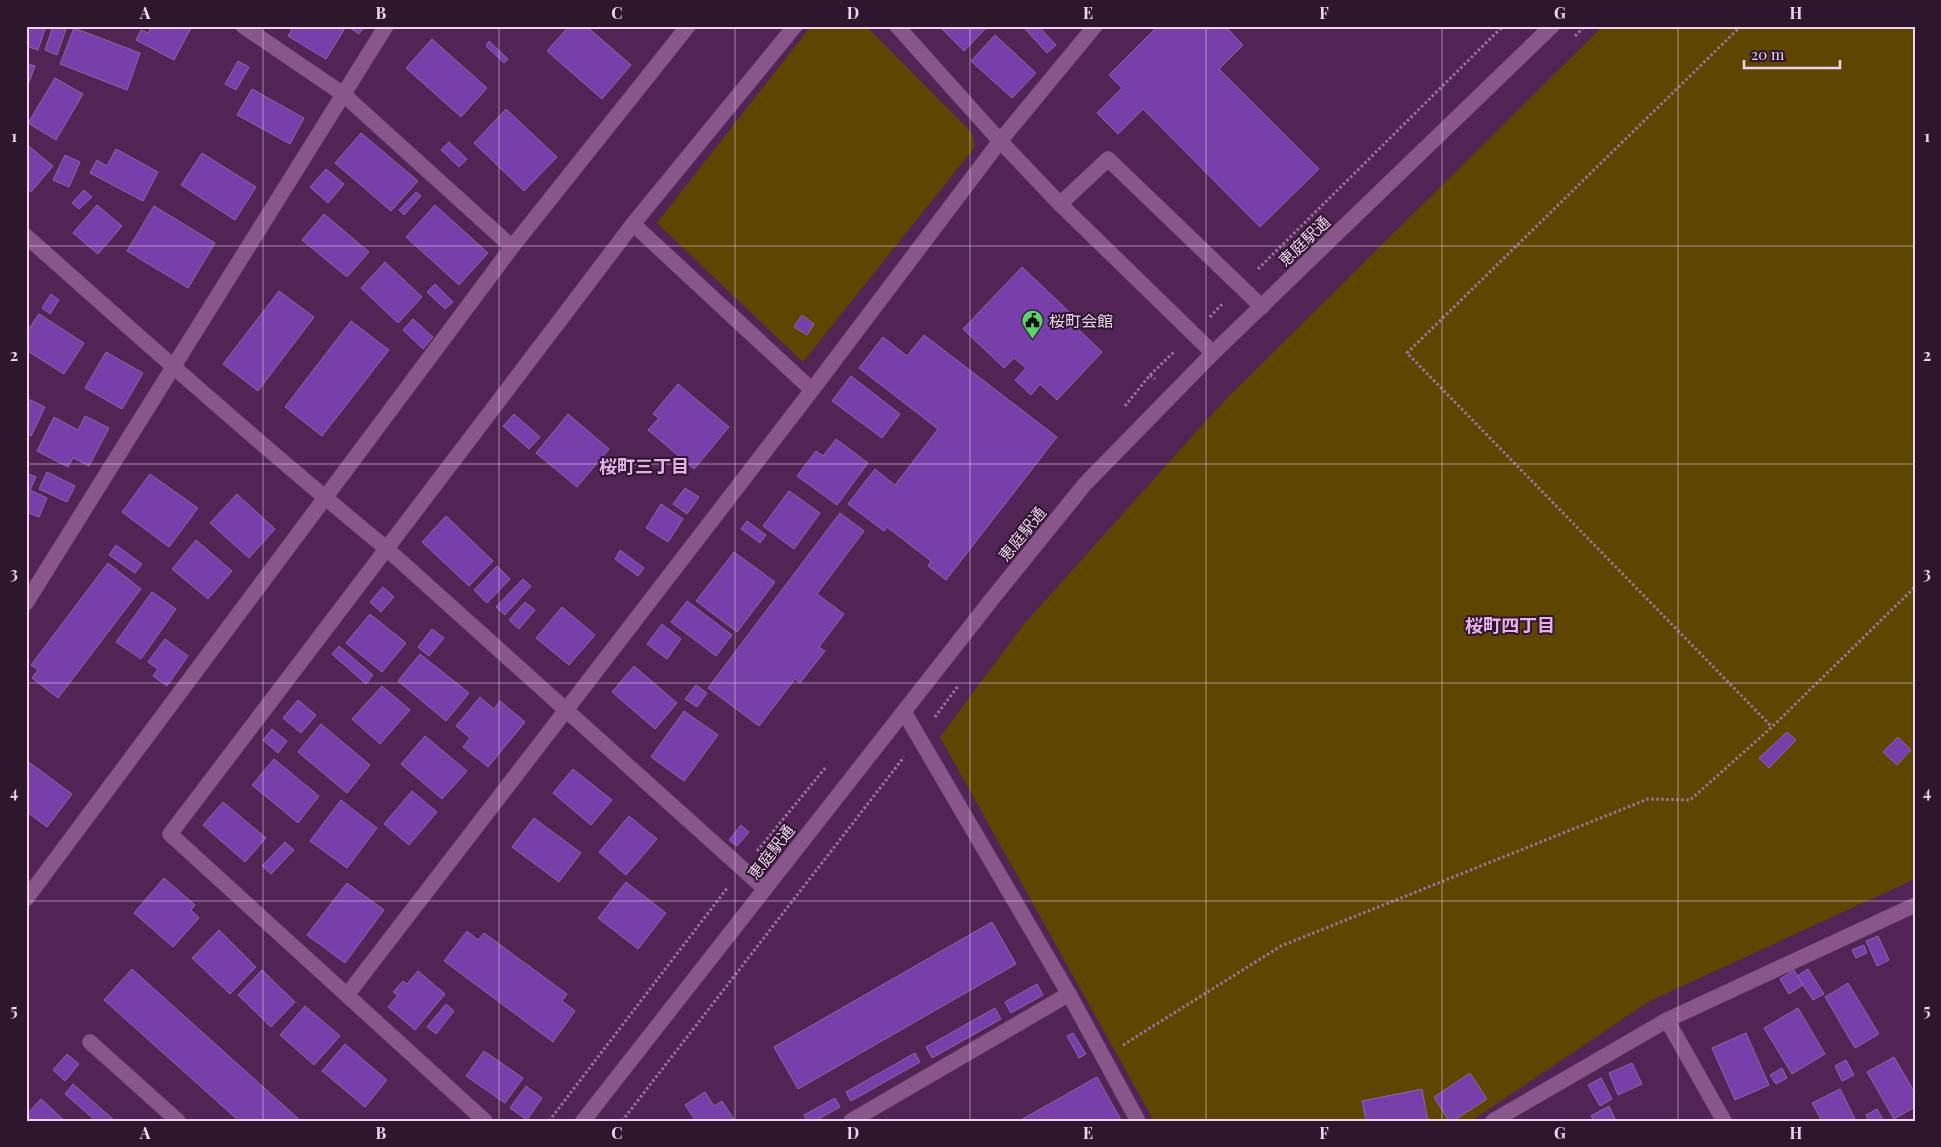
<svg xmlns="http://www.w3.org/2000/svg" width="1941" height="1147" font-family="'Playfair Display','Noto Sans JP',serif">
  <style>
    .green { fill: #5e4601 }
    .building { fill: #783ea9; stroke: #8869a8 }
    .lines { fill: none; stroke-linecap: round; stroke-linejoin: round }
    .service-casing { stroke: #6b406c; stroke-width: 16 }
    .minor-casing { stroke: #6b406c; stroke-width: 16 }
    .tertiary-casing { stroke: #6b406c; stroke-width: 16 }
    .path { stroke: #9a749c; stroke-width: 3; stroke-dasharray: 2.5 2.5; stroke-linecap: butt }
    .service { stroke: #88568a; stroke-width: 15 }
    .minor { stroke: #88568a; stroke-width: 15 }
    .tertiary { stroke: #88568a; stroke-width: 15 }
    .grid { fill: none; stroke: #f0d3f0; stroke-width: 1; stroke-opacity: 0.55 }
    .labels { text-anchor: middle; stroke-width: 4; stroke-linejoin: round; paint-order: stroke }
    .street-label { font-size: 16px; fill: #f0d3f0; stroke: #2c172d }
    .poi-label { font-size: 16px; fill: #f0d3f0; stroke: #2c172d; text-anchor: start }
    .neighbourhood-label { font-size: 18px; font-weight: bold; fill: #e8b0ea; stroke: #2c172d }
    .neatline { fill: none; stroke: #f0d3f0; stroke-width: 2 }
    .grid-label { font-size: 16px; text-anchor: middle; font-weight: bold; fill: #f0d3f0 }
  </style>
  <rect width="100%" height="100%" fill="#522355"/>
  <g class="green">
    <polygon points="811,26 866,26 972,133 975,147 803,362 657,223"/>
    <polygon points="1603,26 1915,26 1915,879 1650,1001 1471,1121 1154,1121 940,737 1024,624 1224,401"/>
  </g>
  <g class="building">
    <polygon points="26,26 46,26 38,50 26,46"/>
    <polygon points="53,26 66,29 57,55 45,50"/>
    <polygon points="152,26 192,26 174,60 136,40 141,30 148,33"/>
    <polygon points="294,26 337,26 344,30 326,59 288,36"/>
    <polygon points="347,26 365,26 359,34"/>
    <polygon points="569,26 586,26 631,65 602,99 547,51"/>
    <polygon points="939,26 988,26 964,51"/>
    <polygon points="1028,26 1038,26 1056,45 1047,53 1025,29"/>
    <polygon points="1158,26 1225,26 1243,45 1219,69 1319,169 1260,227 1143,109 1118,134 1097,113 1122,88 1109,75"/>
    <polygon points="74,28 140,53 127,90 60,64"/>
    <polygon points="995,35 1036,73 1012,98 971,61"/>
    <polygon points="432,39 487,88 461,117 406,68"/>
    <polygon points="489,41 508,59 504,63 486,46"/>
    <polygon points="238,61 249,67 236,90 225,84"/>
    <polygon points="26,63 35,66 26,90"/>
    <polygon points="55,78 83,94 56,140 28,123"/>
    <polygon points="252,89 304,118 290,144 237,115"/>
    <polygon points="506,109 557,157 524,191 474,143"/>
    <polygon points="361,133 418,181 391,211 335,163"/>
    <polygon points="449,142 467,159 459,167 441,150"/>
    <polygon points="26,144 53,166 31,192 26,188"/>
    <polygon points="116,149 158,172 143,201 90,173 97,160 107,166"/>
    <polygon points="202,153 256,187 235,220 181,185"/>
    <polygon points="65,155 80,162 69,187 53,180"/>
    <polygon points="326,169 344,184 328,203 310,187"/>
    <polygon points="84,190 92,197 79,209 72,203"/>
    <polygon points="416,192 421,196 404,215 399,210"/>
    <polygon points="97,205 122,226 98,254 73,233"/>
    <polygon points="435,205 488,253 459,285 406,237"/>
    <polygon points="154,206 215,243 188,288 127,251"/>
    <polygon points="324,214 369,252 347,277 302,240"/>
    <polygon points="385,262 422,297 398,323 361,288"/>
    <polygon points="1022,267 1082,324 1078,329 1102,352 1057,400 1040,384 1031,395 1015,380 1026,368 1014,358 1004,368 963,329"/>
    <polygon points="435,284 453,302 445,309 427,292"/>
    <polygon points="279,291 314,317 258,391 223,364"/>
    <polygon points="51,294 59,300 50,314 42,308"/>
    <polygon points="39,314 84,343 64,374 26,350 26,333"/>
    <polygon points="802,315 814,324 807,335 794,327"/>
    <polygon points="413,319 433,337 423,349 403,330"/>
    <polygon points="351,321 389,350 322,436 285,407"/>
    <polygon points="924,335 1057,437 946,580 928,566 931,561 887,527 884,531 848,504 875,469 895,485 938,429 859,368 883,337 907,356"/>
    <polygon points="106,352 143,373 122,409 85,388"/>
    <polygon points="851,376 900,414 882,438 832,401"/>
    <polygon points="678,384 729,427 694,469 648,430 659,418 653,414"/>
    <polygon points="26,398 45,407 31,436 26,433"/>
    <polygon points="514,414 540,437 529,449 503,426"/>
    <polygon points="568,414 609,449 577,487 536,453"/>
    <polygon points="85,416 109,428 89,466 73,458 68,467 37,451 54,417 78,430"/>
    <polygon points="836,439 868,463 837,505 797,476 816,451 823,456"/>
    <polygon points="47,472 75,486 67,502 39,489"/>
    <polygon points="26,473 36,477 30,490 47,498 39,517 26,512"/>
    <polygon points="150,474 198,508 169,547 122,512"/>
    <polygon points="685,488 699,497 687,514 673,504"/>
    <polygon points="789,491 820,513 794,549 763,526"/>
    <polygon points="237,494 275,529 249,558 210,523"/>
    <polygon points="661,504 683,519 668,542 646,528"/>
    <polygon points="840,513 864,531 817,594 844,614 819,647 825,651 800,683 795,679 759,726 708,688"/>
    <polygon points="446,516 493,561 469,586 422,542"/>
    <polygon points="747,521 766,535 760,543 741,529"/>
    <polygon points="196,540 232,571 208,599 172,569"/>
    <polygon points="116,545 142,564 135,573 109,555"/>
    <polygon points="620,550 644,568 638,576 615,559"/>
    <polygon points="734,552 775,582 737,632 696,601"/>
    <polygon points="108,563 141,589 58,698 32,678 38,670 31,665"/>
    <polygon points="497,566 510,579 487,603 474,590"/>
    <polygon points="523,579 531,586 505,615 496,607"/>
    <polygon points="383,587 394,597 381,612 370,602"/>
    <polygon points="152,592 176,609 141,659 116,642"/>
    <polygon points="687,601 732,635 716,656 671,622"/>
    <polygon points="525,602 535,610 519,629 509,620"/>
    <polygon points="562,607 595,635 569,665 536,638"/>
    <polygon points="370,614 406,643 382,672 346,643"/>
    <polygon points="662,624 681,639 667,659 647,644"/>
    <polygon points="432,629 444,638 429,656 418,647"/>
    <polygon points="165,639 188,656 167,686 153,676 158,669 148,662"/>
    <polygon points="339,646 373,675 366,684 332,654"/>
    <polygon points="420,654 469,693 446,721 398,681"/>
    <polygon points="634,666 677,703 655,729 612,692"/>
    <polygon points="696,685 707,693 697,707 685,699"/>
    <polygon points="382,686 410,710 380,744 352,719"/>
    <polygon points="480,697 494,709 500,701 525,722 488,767 463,747 470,738 456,726"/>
    <polygon points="298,700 316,715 301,733 283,718"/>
    <polygon points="684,711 718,735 684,781 651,757"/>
    <polygon points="321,724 370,765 347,793 298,752"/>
    <polygon points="272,729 287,741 278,753 263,740"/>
    <polygon points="1787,732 1796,740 1769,768 1759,758"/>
    <polygon points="425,736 467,771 442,799 401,764"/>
    <polygon points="1898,737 1911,750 1897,765 1883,752"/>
    <polygon points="274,759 319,796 298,823 252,785"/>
    <polygon points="26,760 72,794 47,827 26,811"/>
    <polygon points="573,769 612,800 591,825 553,793"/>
    <polygon points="412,791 437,812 409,845 384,824"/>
    <polygon points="341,800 377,828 347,868 310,841"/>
    <polygon points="223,802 266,838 245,862 203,825"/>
    <polygon points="629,816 657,839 626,875 599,852"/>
    <polygon points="534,818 581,853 559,882 512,847"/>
    <polygon points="741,825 749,832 737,846 729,840"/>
    <polygon points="285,842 294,850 271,874 262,866"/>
    <polygon points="164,878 195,905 191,910 199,918 173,947 134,913"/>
    <polygon points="626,882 666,913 638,949 598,918"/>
    <polygon points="347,883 384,910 345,963 307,935"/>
    <polygon points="992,922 1016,964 798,1089 774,1047"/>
    <polygon points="219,930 256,967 230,994 192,958"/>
    <polygon points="467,931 478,940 484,933 567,994 562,1001 575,1011 553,1042 444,961"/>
    <polygon points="1878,936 1889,960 1877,966 1866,941"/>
    <polygon points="1864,945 1867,953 1856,958 1852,950"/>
    <polygon points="132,969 301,1121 239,1121 104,1000"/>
    <polygon points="1808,969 1824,994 1813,1000 1797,976"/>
    <polygon points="262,970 295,1002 271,1027 238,995"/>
    <polygon points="1794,970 1803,985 1789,994 1780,979"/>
    <polygon points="418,971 445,994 415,1030 388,1007 398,995 393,992 403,981 407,984"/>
    <polygon points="1848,983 1879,1034 1855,1048 1825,997"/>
    <polygon points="1037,984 1043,995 1011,1013 1005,1002"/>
    <polygon points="446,1004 454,1011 436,1034 427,1027"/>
    <polygon points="305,1006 340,1036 314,1065 280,1035"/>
    <polygon points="995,1008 1001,1019 932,1058 926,1047"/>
    <polygon points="1798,1008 1825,1054 1792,1074 1764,1028"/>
    <polygon points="1073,1033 1086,1054 1079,1058 1067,1036"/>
    <polygon points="1746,1033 1769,1085 1735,1100 1712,1048"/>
    <polygon points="345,1044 387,1080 365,1107 322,1071"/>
    <polygon points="484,1051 523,1078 505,1103 466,1076"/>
    <polygon points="915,1053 920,1062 851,1101 846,1092"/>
    <polygon points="67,1054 79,1064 65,1081 53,1070"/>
    <polygon points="1894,1057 1915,1093 1915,1107 1894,1119 1867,1072"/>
    <polygon points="1846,1060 1854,1075 1842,1081 1835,1066"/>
    <polygon points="1632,1063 1642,1084 1618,1095 1609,1073"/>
    <polygon points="1782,1068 1787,1078 1776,1084 1770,1075"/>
    <polygon points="1470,1073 1487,1099 1453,1121 1449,1121 1434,1097"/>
    <polygon points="1097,1077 1121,1120 1019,1121"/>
    <polygon points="1601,1078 1612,1099 1600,1106 1588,1085"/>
    <polygon points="73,1084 115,1121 96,1121 65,1094"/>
    <polygon points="526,1086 542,1098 527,1120 510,1108"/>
    <polygon points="1422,1089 1428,1121 1366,1121 1362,1101"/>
    <polygon points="1840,1089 1856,1121 1822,1121 1812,1103"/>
    <polygon points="705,1092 714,1106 722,1101 735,1121 696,1121 685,1105"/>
    <polygon points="835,1098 840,1107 815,1121 807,1121 804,1115"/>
    <polygon points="41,1099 65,1121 26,1121 26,1115"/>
    <polygon points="1609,1106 1616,1121 1594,1121 1591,1116"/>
    <polygon points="1877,1109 1884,1121 1869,1121 1866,1115"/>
  </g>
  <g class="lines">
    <defs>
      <g id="service">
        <polyline points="343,94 512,247"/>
        <polyline points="1060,204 1108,159 1262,307"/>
        <polyline points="90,1042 178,1121"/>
        <polyline points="851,1121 1069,994"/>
      </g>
      <g id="minor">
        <polyline points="243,26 343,94"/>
        <polyline points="633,224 812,390"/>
        <polyline points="904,712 1069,994 1138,1121"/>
        <polyline points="26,899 512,247 688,26"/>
        <polyline points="347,995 812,390 1000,141 1095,26"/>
        <polyline points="1667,1020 1724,1121"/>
        <polyline points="485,1121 170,834 633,224 795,26"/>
        <polyline points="1493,1121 1667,1020 1915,905"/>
      </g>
      <g id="tertiary">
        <polyline points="897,26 1000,141 1060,204 1213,353"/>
        <path d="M26,236C145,342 264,448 387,549L765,889"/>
        <polyline points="26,603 386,26"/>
        <polyline points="583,1121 992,599 1085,484 1213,353 1552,26"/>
      </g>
    </defs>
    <use href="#service" class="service-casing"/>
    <use href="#minor" class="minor-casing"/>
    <use href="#tertiary" class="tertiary-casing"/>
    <g class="path">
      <polyline points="1741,26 1407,353 1772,727"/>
      <polyline points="1575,36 1585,26"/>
      <polyline points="1258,269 1503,26"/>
      <polyline points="1210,317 1223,303"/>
      <polyline points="1150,375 1175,351"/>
      <polyline points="1125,406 1150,375 1155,379"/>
      <polyline points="935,717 958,686"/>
      <polyline points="757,851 826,767"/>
      <polyline points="1123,1045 1281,946 1648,799 1690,800 1772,727 1915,587"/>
      <polyline points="549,1121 728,887"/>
      <polyline points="622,1121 904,757"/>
    </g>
    <use href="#service" class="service"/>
    <use href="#minor" class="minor"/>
    <use href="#tertiary" class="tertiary"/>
  </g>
  <path class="grid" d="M263,26V1121M499,26V1121M735,26V1121M970,26V1121M1206,26V1121M1442,26V1121M1678,26V1121M26,246H1915M26,464H1915M26,683H1915M26,901H1915"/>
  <defs>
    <symbol id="civic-pin" viewBox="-11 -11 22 30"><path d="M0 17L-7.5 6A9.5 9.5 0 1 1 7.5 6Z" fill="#5ed56c" stroke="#2c172d"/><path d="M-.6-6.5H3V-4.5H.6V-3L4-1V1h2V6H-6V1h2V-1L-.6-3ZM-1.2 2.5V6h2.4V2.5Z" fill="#111"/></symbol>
  </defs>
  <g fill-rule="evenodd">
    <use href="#civic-pin" x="1020" y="308" width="25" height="34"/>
  </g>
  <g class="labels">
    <g class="street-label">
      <text transform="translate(1304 241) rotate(-44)" y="6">恵庭駅通</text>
      <text transform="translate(1022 534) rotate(-51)" y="6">恵庭駅通</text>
      <text transform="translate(771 852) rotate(-52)" y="6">恵庭駅通</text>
    </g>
    <g class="poi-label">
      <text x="1049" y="327">桜町会館</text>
    </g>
    <g class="neighbourhood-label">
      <text x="644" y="473">桜町三丁目</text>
      <text x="1510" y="632">桜町四丁目</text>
    </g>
  </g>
  <rect width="1941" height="1147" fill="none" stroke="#2c172d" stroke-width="55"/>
  <path d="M1744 60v8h96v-8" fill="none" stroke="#f0d3f0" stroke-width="2.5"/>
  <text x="1751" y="60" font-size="15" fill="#f0d3f0" stroke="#2c172d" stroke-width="4" paint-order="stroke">20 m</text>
  <rect x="28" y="28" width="1886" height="1092" class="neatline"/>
  <g class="grid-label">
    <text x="145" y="19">A</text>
    <text x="381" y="19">B</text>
    <text x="617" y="19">C</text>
    <text x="853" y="19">D</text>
    <text x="1088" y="19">E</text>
    <text x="1324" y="19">F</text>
    <text x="1560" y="19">G</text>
    <text x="1796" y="19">H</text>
    <text x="14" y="142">1</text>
    <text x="1927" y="142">1</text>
    <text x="14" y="361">2</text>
    <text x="1927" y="361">2</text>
    <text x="14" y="579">3</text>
    <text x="1927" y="579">3</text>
    <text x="14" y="798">4</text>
    <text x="1927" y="798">4</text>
    <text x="14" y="1016">5</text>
    <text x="1927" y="1016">5</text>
    <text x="145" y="1139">A</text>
    <text x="381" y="1139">B</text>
    <text x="617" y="1139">C</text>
    <text x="853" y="1139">D</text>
    <text x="1088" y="1139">E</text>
    <text x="1324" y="1139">F</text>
    <text x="1560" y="1139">G</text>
    <text x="1796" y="1139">H</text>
  </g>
</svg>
